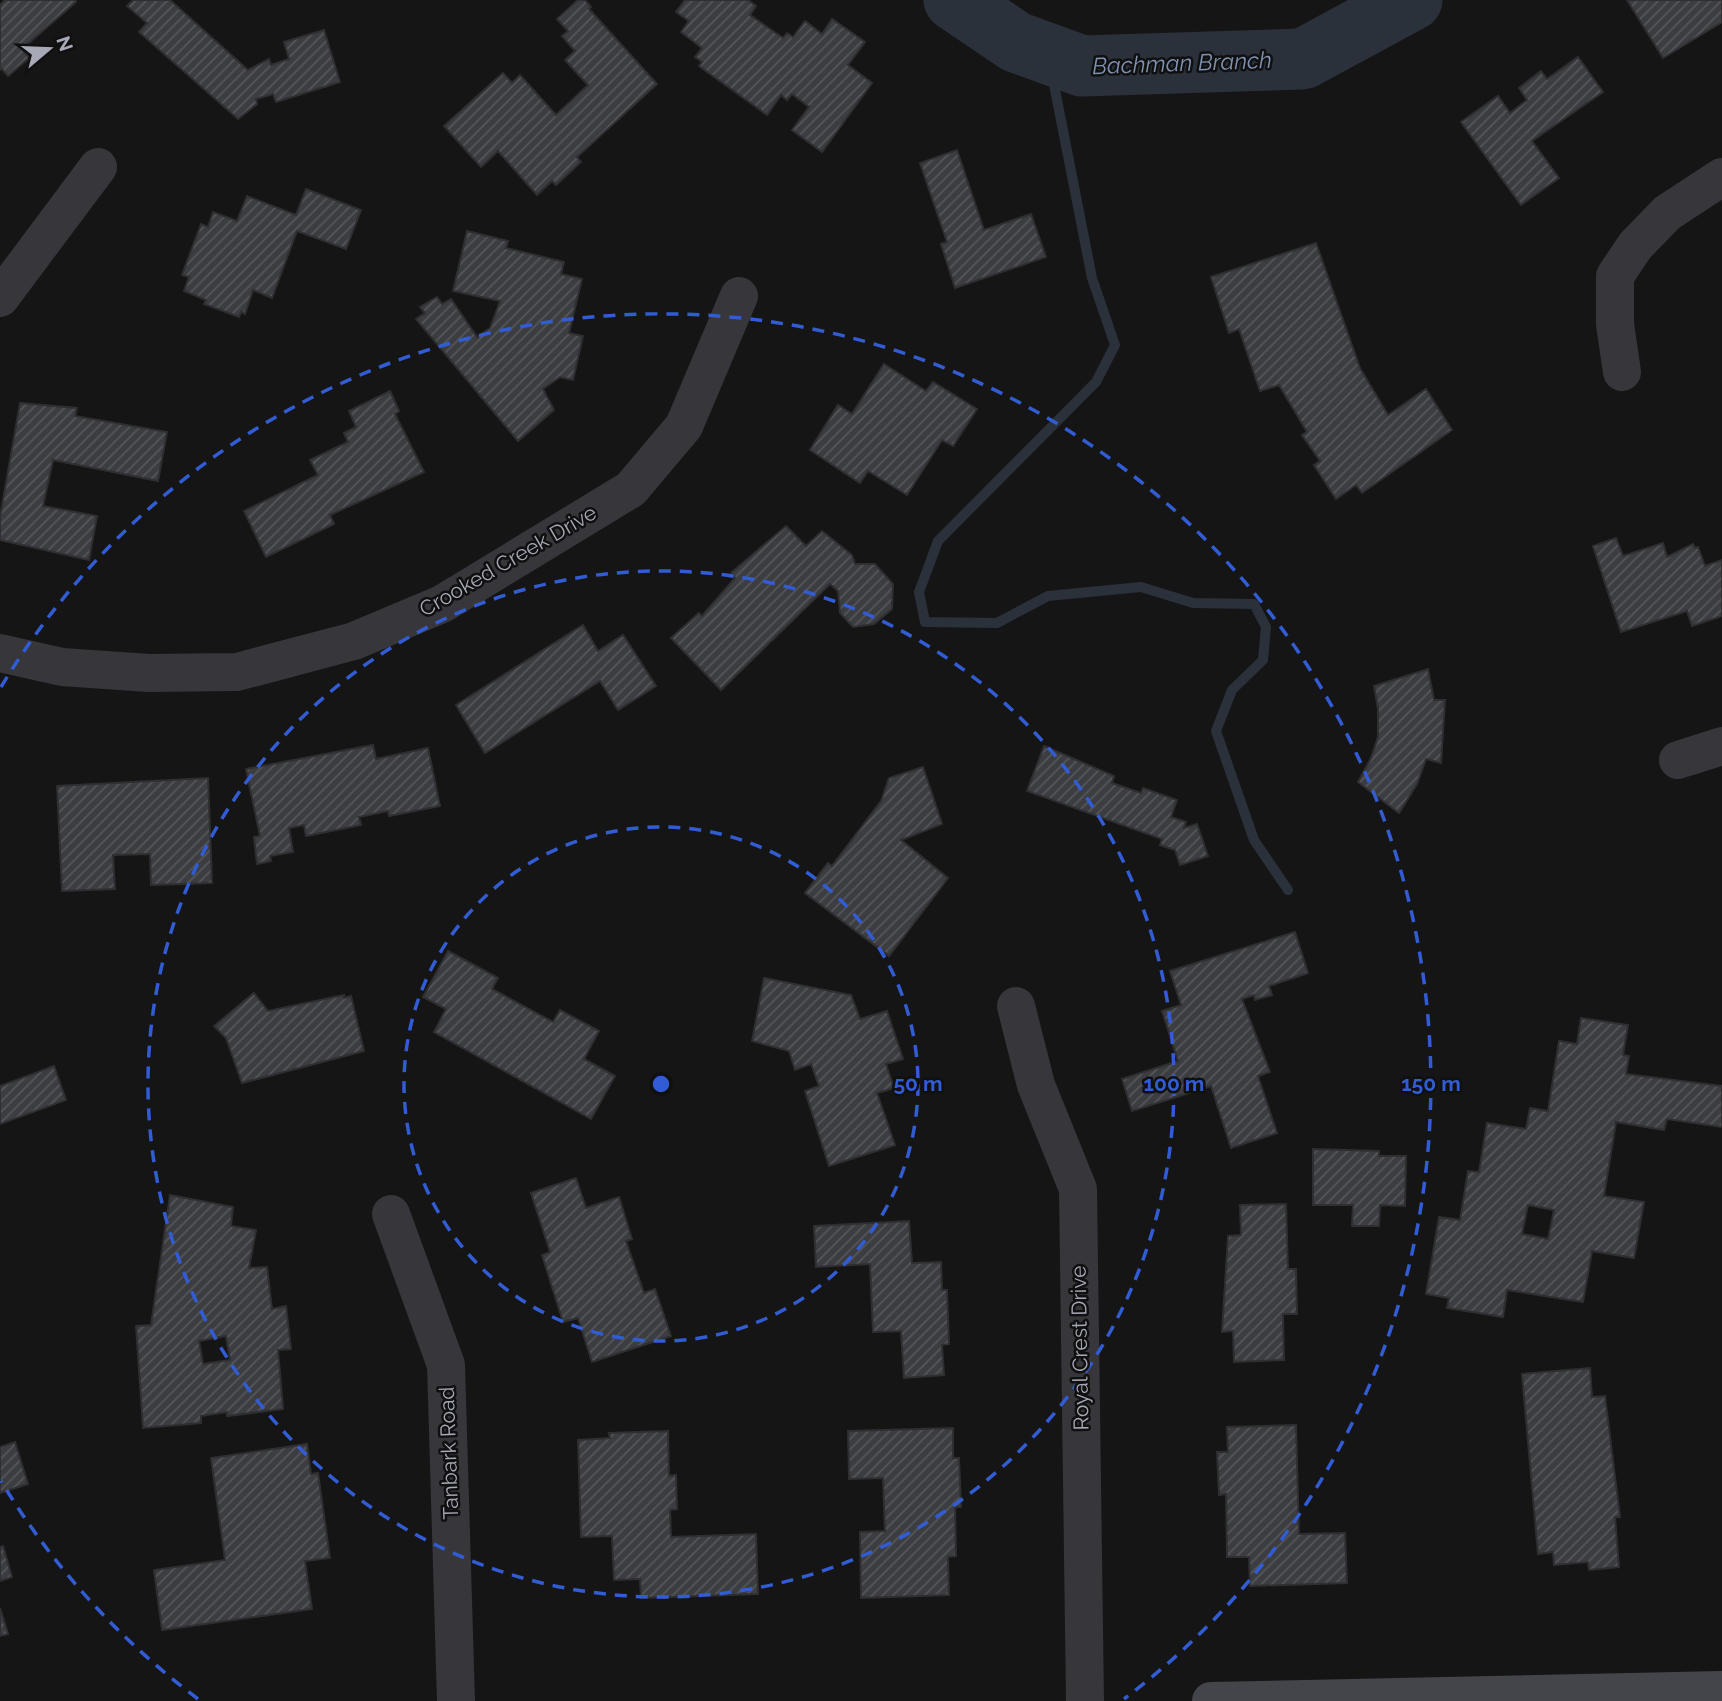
<svg xmlns="http://www.w3.org/2000/svg" width="1722" height="1701" font-family="Raleway,sans-serif">
  <style>
    .lines { fill: none; stroke-linecap: round; stroke-linejoin: round }
    .stream { stroke: #2b313a; stroke-width: 10 }
    .river { stroke: #2b313a; stroke-width: 61 }
    .building { fill: url(#building-hatch); stroke: #2f2f32; stroke-width: 2; fill-rule: evenodd }
    .street { stroke: #36363b; stroke-width: 38 }
    .secondary { stroke: #44454b; stroke-width: 38 }
    .ring { fill: none; stroke: #325cd3; stroke-width: 3.5; stroke-dasharray: 12 9 }
    .labels { text-anchor: middle; stroke-width: 5; stroke-linejoin: round; paint-order: stroke }
    .street-label { font-size: 21px; fill: #a7a9b6; stroke: #101011 }
    .water-label { font-size: 23px; font-style: italic; fill: #7f92b1; stroke: #101011 }
    .centre { fill: #325cd3; stroke: #101011; stroke-width: 3.5 }
    .ring-label { font-size: 21px; text-anchor: middle; font-weight: bold; fill: #325cd3; stroke: #101011; stroke-width: 5; stroke-linejoin: round; paint-order: stroke }
  </style>
  <defs>
    <pattern id="building-hatch" width="6" height="6" patternUnits="userSpaceOnUse" patternTransform="scale(1.75)"><rect width="6" height="6" fill="#3c3d40"/><path d="M-1 1l2-2M0 6l6-6M5 7l2-2" fill="none" stroke="#555659"/></pattern>
  </defs>
  <rect width="100%" height="100%" fill="#151516"/>
  <g class="lines">
    <polyline class="stream" points="1048,54 1092,278 1115,345 1096,382 938,541 919,592 925,622 997,623 1048,596 1141,587 1193,603 1254,604 1266,627 1263,660 1232,690 1216,731 1254,840 1288,890"/>
    <polyline class="river" points="954,0 1016,42 1082,66 1303,59 1412,0"/>
  </g>
  <g class="building">
    <polygon points="5,0 75,0 76,2 22,49 29,58 8,76 2,69 0,70 0,5"/>
    <polygon points="133,0 170,0 248,70 269,59 271,65 289,59 284,42 324,30 340,82 276,102 273,94 256,99 257,104 238,119 139,32 147,23 127,6"/>
    <polygon points="578,0 585,0 591,7 589,9 657,84 577,157 581,162 556,185 552,181 537,195 498,151 481,167 444,126 503,73 512,83 520,75 556,115 588,85 565,60 575,51 562,36 568,31 557,19"/>
    <polygon points="685,0 748,0 756,6 750,15 783,38 787,33 793,37 805,21 822,34 832,19 865,42 848,65 872,83 822,152 792,130 809,107 792,94 787,100 781,95 767,115 699,66 702,62 695,57 702,48 681,32 689,21 676,12"/>
    <polygon points="1627,0 1722,0 1722,22 1663,58"/>
    <polygon points="1578,57 1603,92 1532,141 1559,178 1521,205 1461,122 1498,96 1510,113 1527,100 1519,88 1541,71 1547,79"/>
    <polygon points="957,150 984,230 1031,214 1046,257 955,288 941,244 947,242 920,163"/>
    <polygon points="306,189 361,210 346,249 297,231 272,298 253,290 245,314 241,312 239,317 204,304 206,300 184,291 189,277 182,275 201,224 208,227 213,212 237,221 247,196 296,215"/>
    <polygon points="467,231 508,241 506,248 564,262 561,274 582,279 569,333 583,336 573,380 560,377 543,389 554,410 518,441 416,319 425,313 420,307 437,297 442,304 451,299 477,337 490,328 500,301 453,291"/>
    <polygon points="1316,243 1360,368 1388,415 1426,389 1452,430 1362,493 1356,485 1336,499 1314,465 1320,461 1302,435 1307,432 1279,385 1260,391 1239,329 1229,333 1211,277"/>
    <polygon points="884,364 926,391 933,382 977,409 953,446 942,440 907,495 868,471 860,483 810,450 838,405 852,414"/>
    <polygon points="390,391 399,411 395,414 424,472 330,515 334,524 266,557 244,511 318,475 310,460 348,442 344,433 356,427 349,411"/>
    <polygon points="20,403 77,408 75,416 167,432 158,481 53,460 43,506 97,516 89,560 0,540 0,517"/>
    <polygon points="786,526 806,546 822,531 852,555 855,564 875,564 893,584 892,609 874,624 853,627 840,613 838,591 830,584 721,690 671,638 699,613 702,616 735,578 731,573"/>
    <polygon points="1616,538 1623,556 1663,543 1667,557 1693,544 1695,548 1698,547 1705,566 1722,560 1722,616 1692,626 1687,611 1621,632 1593,546"/>
    <polygon points="583,625 598,651 623,635 656,686 618,710 600,681 485,753 456,705"/>
    <polygon points="1428,669 1434,700 1445,700 1441,763 1426,759 1417,784 1399,813 1358,782 1371,758 1378,737 1378,709 1374,686"/>
    <polygon points="373,745 376,759 428,748 440,806 389,816 388,811 359,817 361,825 306,836 304,825 289,828 293,852 270,856 271,861 257,864 254,837 260,836 246,769"/>
    <polygon points="1044,746 1114,776 1112,783 1141,793 1143,788 1177,800 1171,817 1186,822 1184,828 1197,824 1208,856 1180,865 1175,850 1160,845 1162,839 1027,791"/>
    <polygon points="923,767 942,824 901,840 948,878 889,956 805,893 828,863 832,866 881,801 889,778"/>
    <polygon points="208,778 212,883 151,885 150,854 113,855 115,889 62,891 57,786"/>
    <polygon points="1295,932 1308,973 1269,986 1272,995 1255,1000 1254,995 1242,999 1270,1072 1258,1076 1277,1133 1231,1148 1211,1086 1132,1111 1122,1079 1178,1061 1162,1011 1181,1005 1170,971"/>
    <polygon points="448,951 498,978 492,989 553,1022 560,1010 599,1031 584,1059 615,1076 591,1119 434,1032 446,1009 423,997"/>
    <polygon points="764,978 851,995 860,1019 887,1011 903,1059 886,1064 894,1088 877,1093 895,1145 829,1166 805,1091 819,1086 811,1064 795,1070 789,1051 752,1041"/>
    <polygon points="254,993 268,1011 344,995 344,998 351,996 364,1051 242,1083 226,1038 214,1026"/>
    <path d="M1581,1018L1628,1025L1623,1055L1629,1056L1626,1074L1722,1086V1127L1667,1119L1664,1130L1616,1122L1604,1196L1644,1202L1634,1258L1592,1251L1583,1302L1507,1290L1503,1317L1447,1308L1449,1298L1426,1294L1439,1217L1460,1220L1468,1171L1479,1172L1487,1123L1526,1129L1530,1108L1548,1111L1559,1041L1577,1044ZM1528,1205L1554,1210L1548,1239L1522,1234Z"/>
    <polygon points="54,1066 66,1100 0,1124 0,1086"/>
    <polygon points="1313,1149 1379,1151 1379,1156 1406,1156 1405,1206 1380,1205 1379,1226 1352,1226 1353,1205 1313,1205"/>
    <polygon points="576,1178 586,1208 619,1197 632,1239 626,1241 644,1293 655,1289 671,1336 592,1362 578,1318 563,1322 542,1255 550,1252 531,1193"/>
    <path d="M170,1195L233,1207L231,1226L256,1230L249,1268L267,1267L272,1309L286,1306L291,1349L278,1350L283,1409L227,1416V1412L201,1416V1423L143,1428L136,1326L151,1325ZM226,1336L230,1360L203,1364L199,1341Z"/>
    <polygon points="1286,1204 1288,1269 1296,1269 1297,1314 1283,1314 1284,1360 1234,1362 1233,1331 1222,1332 1228,1236 1241,1235 1240,1205"/>
    <polygon points="909,1221 912,1263 941,1262 942,1290 947,1290 949,1344 942,1345 944,1375 904,1378 901,1331 873,1332 870,1264 816,1267 814,1226"/>
    <polygon points="1590,1368 1592,1397 1605,1396 1620,1517 1615,1517 1619,1567 1589,1570 1588,1562 1554,1565 1553,1552 1538,1554 1522,1374"/>
    <polygon points="1296,1425 1299,1534 1345,1533 1347,1583 1250,1586 1249,1557 1227,1557 1226,1494 1219,1495 1217,1452 1228,1452 1227,1427"/>
    <polygon points="953,1428 953,1458 959,1458 961,1507 955,1507 956,1556 948,1557 949,1595 861,1598 860,1532 885,1531 883,1478 849,1479 848,1431"/>
    <polygon points="668,1431 669,1476 676,1475 677,1509 670,1510 671,1537 756,1534 758,1594 641,1598 640,1579 614,1580 612,1536 581,1537 578,1440 610,1438 609,1433"/>
    <polygon points="15,1442 28,1484 0,1493 0,1447"/>
    <polygon points="307,1444 311,1474 318,1473 330,1558 305,1561 312,1609 162,1630 154,1570 225,1560 211,1458"/>
    <polygon points="3,1546 12,1577 0,1581 0,1547"/>
    <polygon points="0,1608 8,1634 0,1636"/>
  </g>
  <g class="lines">
    <g class="street">
      <polyline points="0,298 98,167"/>
      <polyline points="1622,372 1615,324 1615,276 1635,246 1667,213 1722,177"/>
      <polyline points="0,653 62,667 149,673 237,672 354,641 442,604 631,489 684,426 739,296"/>
      <polyline points="1678,760 1722,746"/>
      <polyline points="1016,1006 1036,1085 1078,1189 1085,1701"/>
      <polyline points="391,1214 446,1365 456,1701"/>
    </g>
    <polyline class="secondary" points="1211,1701 1722,1690"/>
  </g>
  <g class="ring">
    <circle cx="661" cy="1084" r="257"/>
    <circle cx="661" cy="1084" r="513"/>
    <path d="M198 1699A770 770 0 0 1 1 1481M1 687A770 770 0 1 1 1124 1699"/>
  </g>
  <g class="labels">
    <g class="street-label">
      <text transform="translate(508 561) rotate(-30)" y="7">Crooked Creek Drive</text>
      <text transform="translate(1080 1348) rotate(-91)" y="7">Royal Crest Drive</text>
      <text transform="translate(449 1453) rotate(-92)" y="7">Tanbark Road</text>
    </g>
    <g class="water-label">
      <text transform="translate(1182 63) rotate(-2)" y="8">Bachman Branch</text>
    </g>
  </g>
  <circle cx="661" cy="1084" r="10" class="centre"/>
  <g class="ring-label">
    <text x="918" y="1091">50 m</text>
    <text x="1174" y="1091">100 m</text>
    <text x="1431" y="1091">150 m</text>
  </g>
  <g transform="translate(49 49) rotate(71)" stroke="#101011" stroke-width="5" paint-order="stroke">
  <path d="M0-5L12 26L0 18L-12 26Z" fill="#a7a9b6"/>
  <text y="-10" font-size="19" font-weight="bold" text-anchor="middle" fill="#a7a9b6">N</text>
  </g>
</svg>
